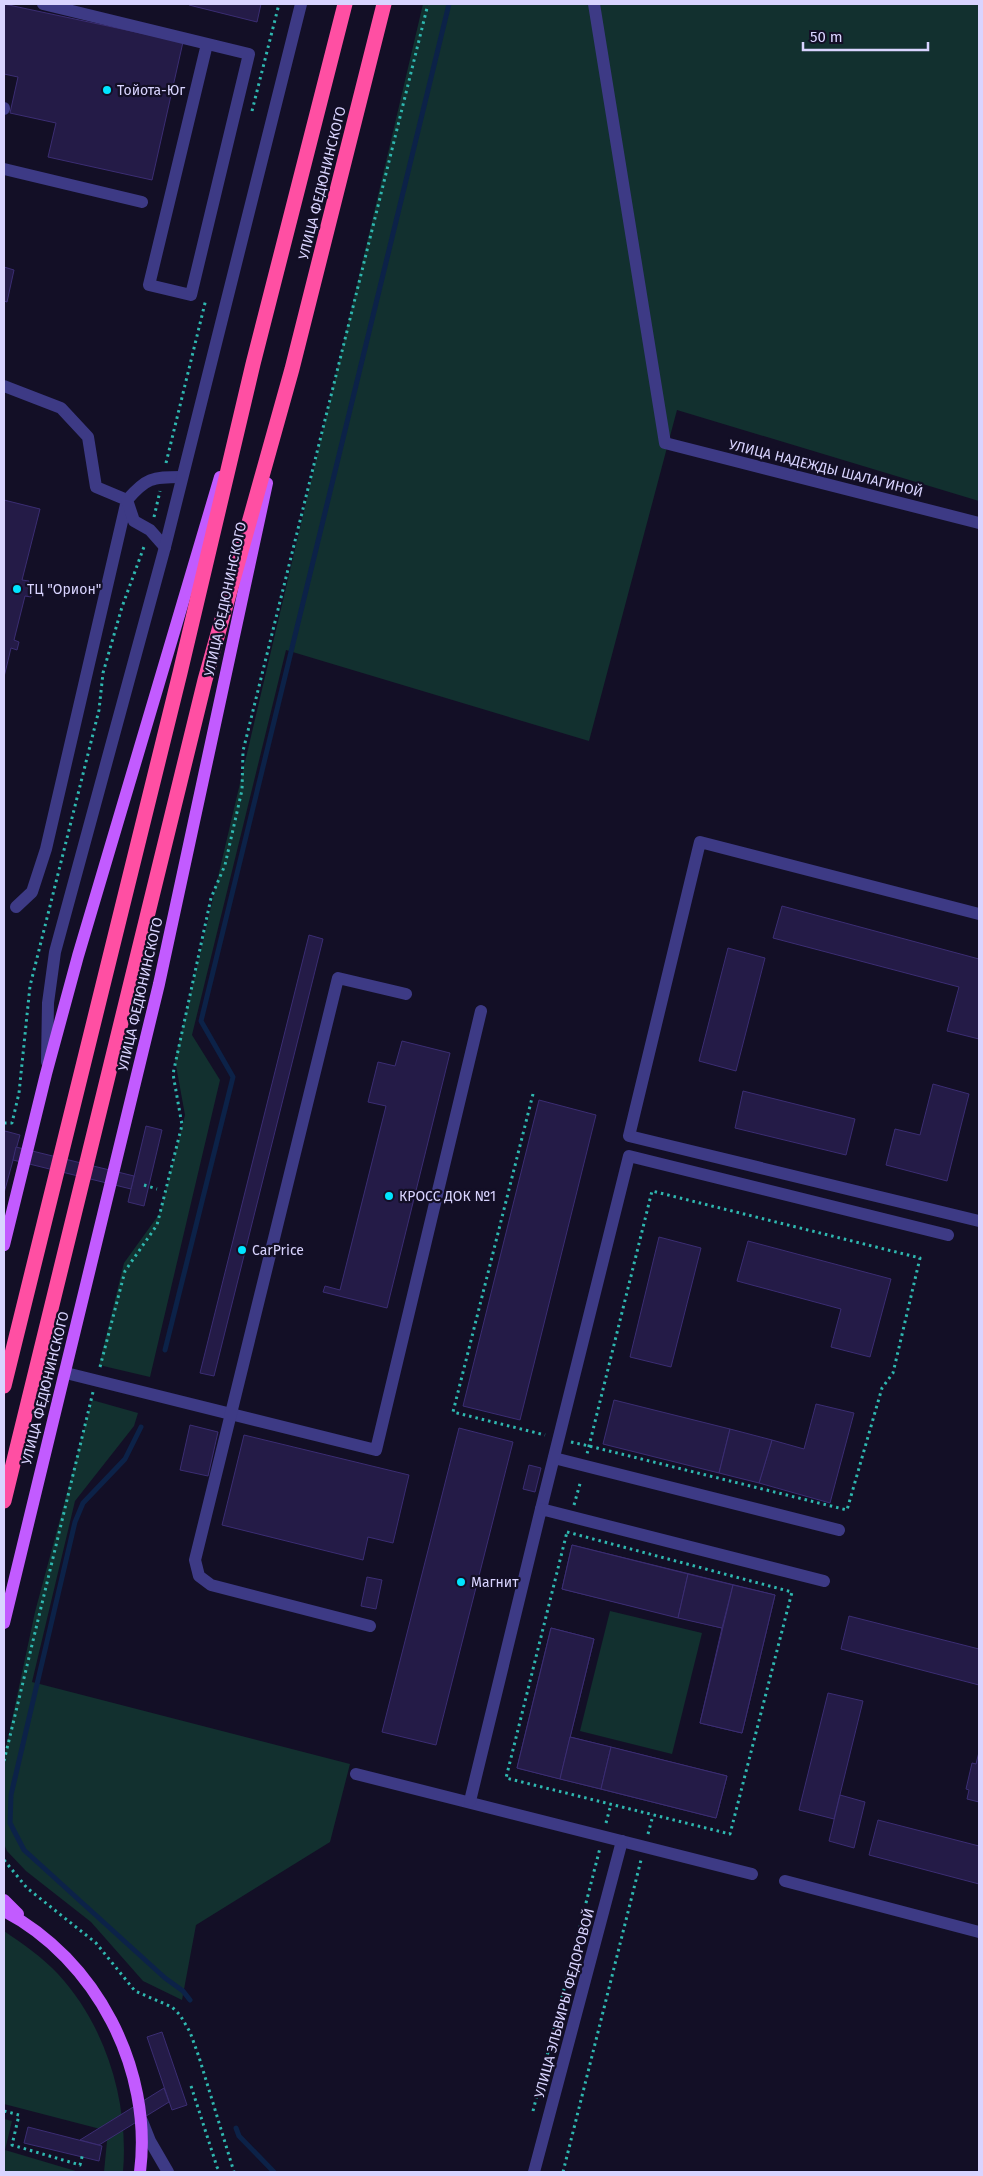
<svg xmlns="http://www.w3.org/2000/svg" width="983" height="2176" font-family="'Fira Sans',sans-serif">
  <style>
    .green { fill: #12302f }
    .lines { fill: none; stroke-linecap: round; stroke-linejoin: round }
    .stream { stroke: #0c2248; stroke-width: 5 }
    .building { fill: #241b47; stroke: #3b2d73 }
    .path { stroke: #2fb8b0; stroke-width: 3; stroke-dasharray: 2.5 4; stroke-linecap: butt }
    .minor { stroke: #3d3a85; stroke-width: 12 }
    .major { stroke: #c25bff; stroke-width: 12 }
    .highway { stroke: #ff4fa3; stroke-width: 15 }
    .poi-dot { fill: #00e5ff; stroke: #130f26; stroke-width: 2 }
    .labels { text-anchor: middle; stroke-width: 4.5; stroke-linejoin: round; paint-order: stroke }
    .poi-label { font-size: 14px; fill: #d9d4ff; stroke: #130f26; text-anchor: start }
    .street-label { font-size: 14px; fill: #d9d4ff; stroke: #130f26 }
  </style>
  <rect width="100%" height="100%" fill="#130f26"/>
  <g class="green">
    <polygon points="423,4 979,4 979,501 677,410 589,741 286,650 192,1035 220,1080 150,1377 99,1365 124,1263 160,1213 185,1115 175,1060"/>
    <polygon points="92,1400 138,1413 134,1426 75,1501 32,1682 350,1764 330,1842 196,1925 182,2000 143,1981 91,1922 26,1871 7,1851 4,1844 4,1757 35,1612"/>
    <polygon points="610,1611 702,1633 672,1754 580,1731"/>
    <path d="M4,1931C23,1944 42,1957 58,1974C106,2026 129,2102 123,2172H104L108,2131L4,2104Z"/>
    <polygon points="4,2119 12,2121 5,2150 79,2172 4,2172"/>
  </g>
  <g class="lines">
    <g class="stream">
      <polyline points="165,1350 233,1077 201,1021 449,4"/>
      <polyline points="141,1427 125,1459 83,1503 75,1522 11,1795 10,1823 24,1850 165,1978 183,1991 190,2000"/>
      <polyline points="236,2128 239,2136 274,2172"/>
    </g>
  </g>
  <g class="building">
    <polygon points="4,4 183,42 152,180 48,157 56,123 10,113 18,77 4,74"/>
    <polygon points="190,4 261,4 257,22 189,5"/>
    <polygon points="4,267 14,270 7,302 4,301"/>
    <polygon points="4,500 40,509 22,580 29,581 27,588 33,589 31,597 25,596 14,640 19,642 17,650 11,648 4,677"/>
    <polygon points="782,906 979,959 979,1039 947,1031 959,987 773,938"/>
    <polygon points="309,935 323,939 214,1376 200,1373"/>
    <polygon points="728,948 765,958 736,1071 699,1061"/>
    <polygon points="402,1041 450,1053 387,1308 323,1292 325,1286 340,1290 386,1106 368,1102 378,1062 395,1066"/>
    <polygon points="933,1084 969,1094 947,1181 886,1165 895,1129 920,1135"/>
    <polygon points="743,1091 855,1119 846,1155 735,1128"/>
    <polygon points="539,1100 596,1115 520,1420 463,1406"/>
    <polygon points="146,1126 162,1130 144,1206 128,1202"/>
    <polygon points="5,1131 20,1135 4,1193 4,1134"/>
    <polygon points="16,1147 134,1176 131,1189 13,1160"/>
    <polygon points="659,1237 701,1248 671,1367 630,1357"/>
    <polygon points="748,1241 891,1279 870,1357 831,1347 841,1309 737,1281"/>
    <polygon points="614,1400 730,1429 719,1473 603,1444"/>
    <polygon points="816,1404 854,1413 830,1503 759,1483 772,1440 804,1449"/>
    <polygon points="190,1425 218,1432 208,1476 180,1470"/>
    <polygon points="459,1428 513,1442 436,1745 382,1732"/>
    <polygon points="730,1429 772,1440 759,1483 719,1473"/>
    <polygon points="244,1435 409,1475 393,1543 368,1537 363,1560 222,1525"/>
    <polygon points="529,1465 541,1468 535,1492 523,1489"/>
    <polygon points="572,1545 775,1595 742,1733 700,1723 722,1628 562,1589"/>
    <polygon points="572,1545 688,1574 678,1618 562,1589"/>
    <polygon points="688,1574 733,1585 722,1628 678,1618"/>
    <polygon points="367,1577 382,1580 376,1609 361,1606"/>
    <polygon points="733,1585 775,1595 742,1733 700,1723"/>
    <polygon points="849,1616 979,1649 979,1685 841,1649"/>
    <polygon points="551,1628 594,1639 570,1737 727,1776 716,1818 517,1768"/>
    <polygon points="551,1628 594,1639 560,1779 517,1768"/>
    <polygon points="828,1693 863,1701 834,1819 799,1810"/>
    <polygon points="570,1737 611,1747 601,1789 560,1779"/>
    <polygon points="611,1747 727,1776 716,1818 601,1789"/>
    <polygon points="979,1752 979,1802 967,1799 969,1790 966,1789 972,1763 976,1764"/>
    <polygon points="840,1795 865,1802 854,1848 829,1841"/>
    <polygon points="878,1820 979,1846 979,1884 869,1855"/>
    <polygon points="162,2032 187,2105 172,2110 147,2037"/>
    <polygon points="164,2088 169,2102 99,2145 80,2140"/>
    <polygon points="28,2127 102,2146 99,2161 24,2143"/>
  </g>
  <g class="lines">
    <g class="path">
      <polyline points="252,111 279,4"/>
      <polyline points="166,463 206,299"/>
      <polyline points="154,517 160,491"/>
      <polyline points="533,1094 453,1412 545,1435"/>
      <polyline points="4,1123 12,1123 19,1093 30,986 99,710 103,673 122,607 145,544"/>
      <polyline points="144,1185 157,1189"/>
      <polyline points="100,1367 125,1271 157,1225 182,1125 173,1074 211,898 225,865 242,790 243,751 428,4"/>
      <polyline points="571,1442 589,1446 847,1510 882,1388 893,1373 920,1258 652,1191 589,1446 587,1454"/>
      <polyline points="574,1505 581,1480"/>
      <polygon points="567,1532 792,1592 730,1834 506,1778"/>
      <polyline points="4,1761 93,1392"/>
      <polyline points="606,1823 611,1804"/>
      <polyline points="648,1834 653,1815"/>
      <polyline points="4,1860 27,1888 96,1943 135,1991 172,2007 180,2015 190,2032 199,2057 234,2172"/>
      <polyline points="191,2086 217,2167 220,2172"/>
      <polyline points="4,2111 19,2115 12,2145 80,2165 83,2153"/>
      <polyline points="533,2111 600,1848"/>
      <polyline points="563,2172 641,1860"/>
    </g>
    <g class="minor">
      <polyline points="43,4 249,54 191,295 149,285 207,44"/>
      <polyline points="594,4 665,443 979,523"/>
      <polyline points="4,108 4,109"/>
      <polyline points="4,169 142,202"/>
      <polyline points="4,386 61,408 88,437 96,487 127,500 46,849 32,892 16,907"/>
      <path d="M165,547L150,530L134,521L127,500C146,478 152,477 181,477"/>
      <polyline points="979,914 700,842 629,1136 979,1221"/>
      <polyline points="47,1062 48,1003 55,952 165,547 301,4"/>
      <polyline points="66,1373 376,1450 481,1011"/>
      <polyline points="554,1458 839,1530"/>
      <polyline points="541,1509 629,1156 948,1235"/>
      <polyline points="370,1626 211,1585 199,1576 195,1560 338,978 406,994"/>
      <polyline points="356,1774 752,1874"/>
      <polyline points="470,1801 541,1509 824,1581"/>
      <polyline points="785,1881 979,1932"/>
      <polyline points="142,2121 150,2141 168,2172"/>
      <polyline points="534,2172 622,1841"/>
    </g>
    <g class="major">
      <polyline points="4,1245 46,1074 78,956 220,477"/>
      <polyline points="4,1623 159,984 267,483"/>
      <polyline points="4,1900 18,1914"/>
      <path d="M4,1911C96,1959 153,2069 140,2172"/>
    </g>
    <g class="highway">
      <polyline points="4,1386 180,673 253,364 345,4"/>
      <polyline points="4,1501 205,680 292,369 384,4"/>
    </g>
  </g>
  <g class="poi-dot">
    <circle cx="107" cy="90" r="5"/>
    <circle cx="17" cy="589" r="5"/>
    <circle cx="389" cy="1196" r="5"/>
    <circle cx="242" cy="1250" r="5"/>
    <circle cx="461" cy="1582" r="5"/>
  </g>
  <g class="labels">
    <g class="poi-label">
      <text x="117" y="95">Тойота-Юг</text>
      <text x="27" y="594">ТЦ "Орион"</text>
      <text x="399" y="1201">КРОСС ДОК №1</text>
      <text x="252" y="1255">CarPrice</text>
      <text x="471" y="1587">Магнит</text>
    </g>
    <g class="street-label">
      <text transform="translate(322 183) rotate(-76)" y="5">УЛИЦА ФЕДЮНИНСКОГО</text>
      <text transform="translate(826 468) rotate(14)" y="5">УЛИЦА НАДЕЖДЫ ШАЛАГИНОЙ</text>
      <text transform="translate(225 599) rotate(-78)" y="5">УЛИЦА ФЕДЮНИНСКОГО</text>
      <text transform="translate(140 994) rotate(-77)" y="5">УЛИЦА ФЕДЮНИНСКОГО</text>
      <text transform="translate(45 1388) rotate(-76)" y="5">УЛИЦА ФЕДЮНИНСКОГО</text>
      <text transform="translate(564 2003) rotate(-75)" y="5">УЛИЦА ЭЛЬВИРЫ ФЕДОРОВОЙ</text>
    </g>
  </g>
  <rect width="983" height="2176" fill="none" stroke="#d9d4ff" stroke-width="10"/>
  <path d="M803 42v8h125v-8" fill="none" stroke="#d9d4ff" stroke-width="2.5"/>
  <text x="810" y="42" font-size="15" fill="#d9d4ff" stroke="#130f26" stroke-width="4" paint-order="stroke">50 m</text>
</svg>
